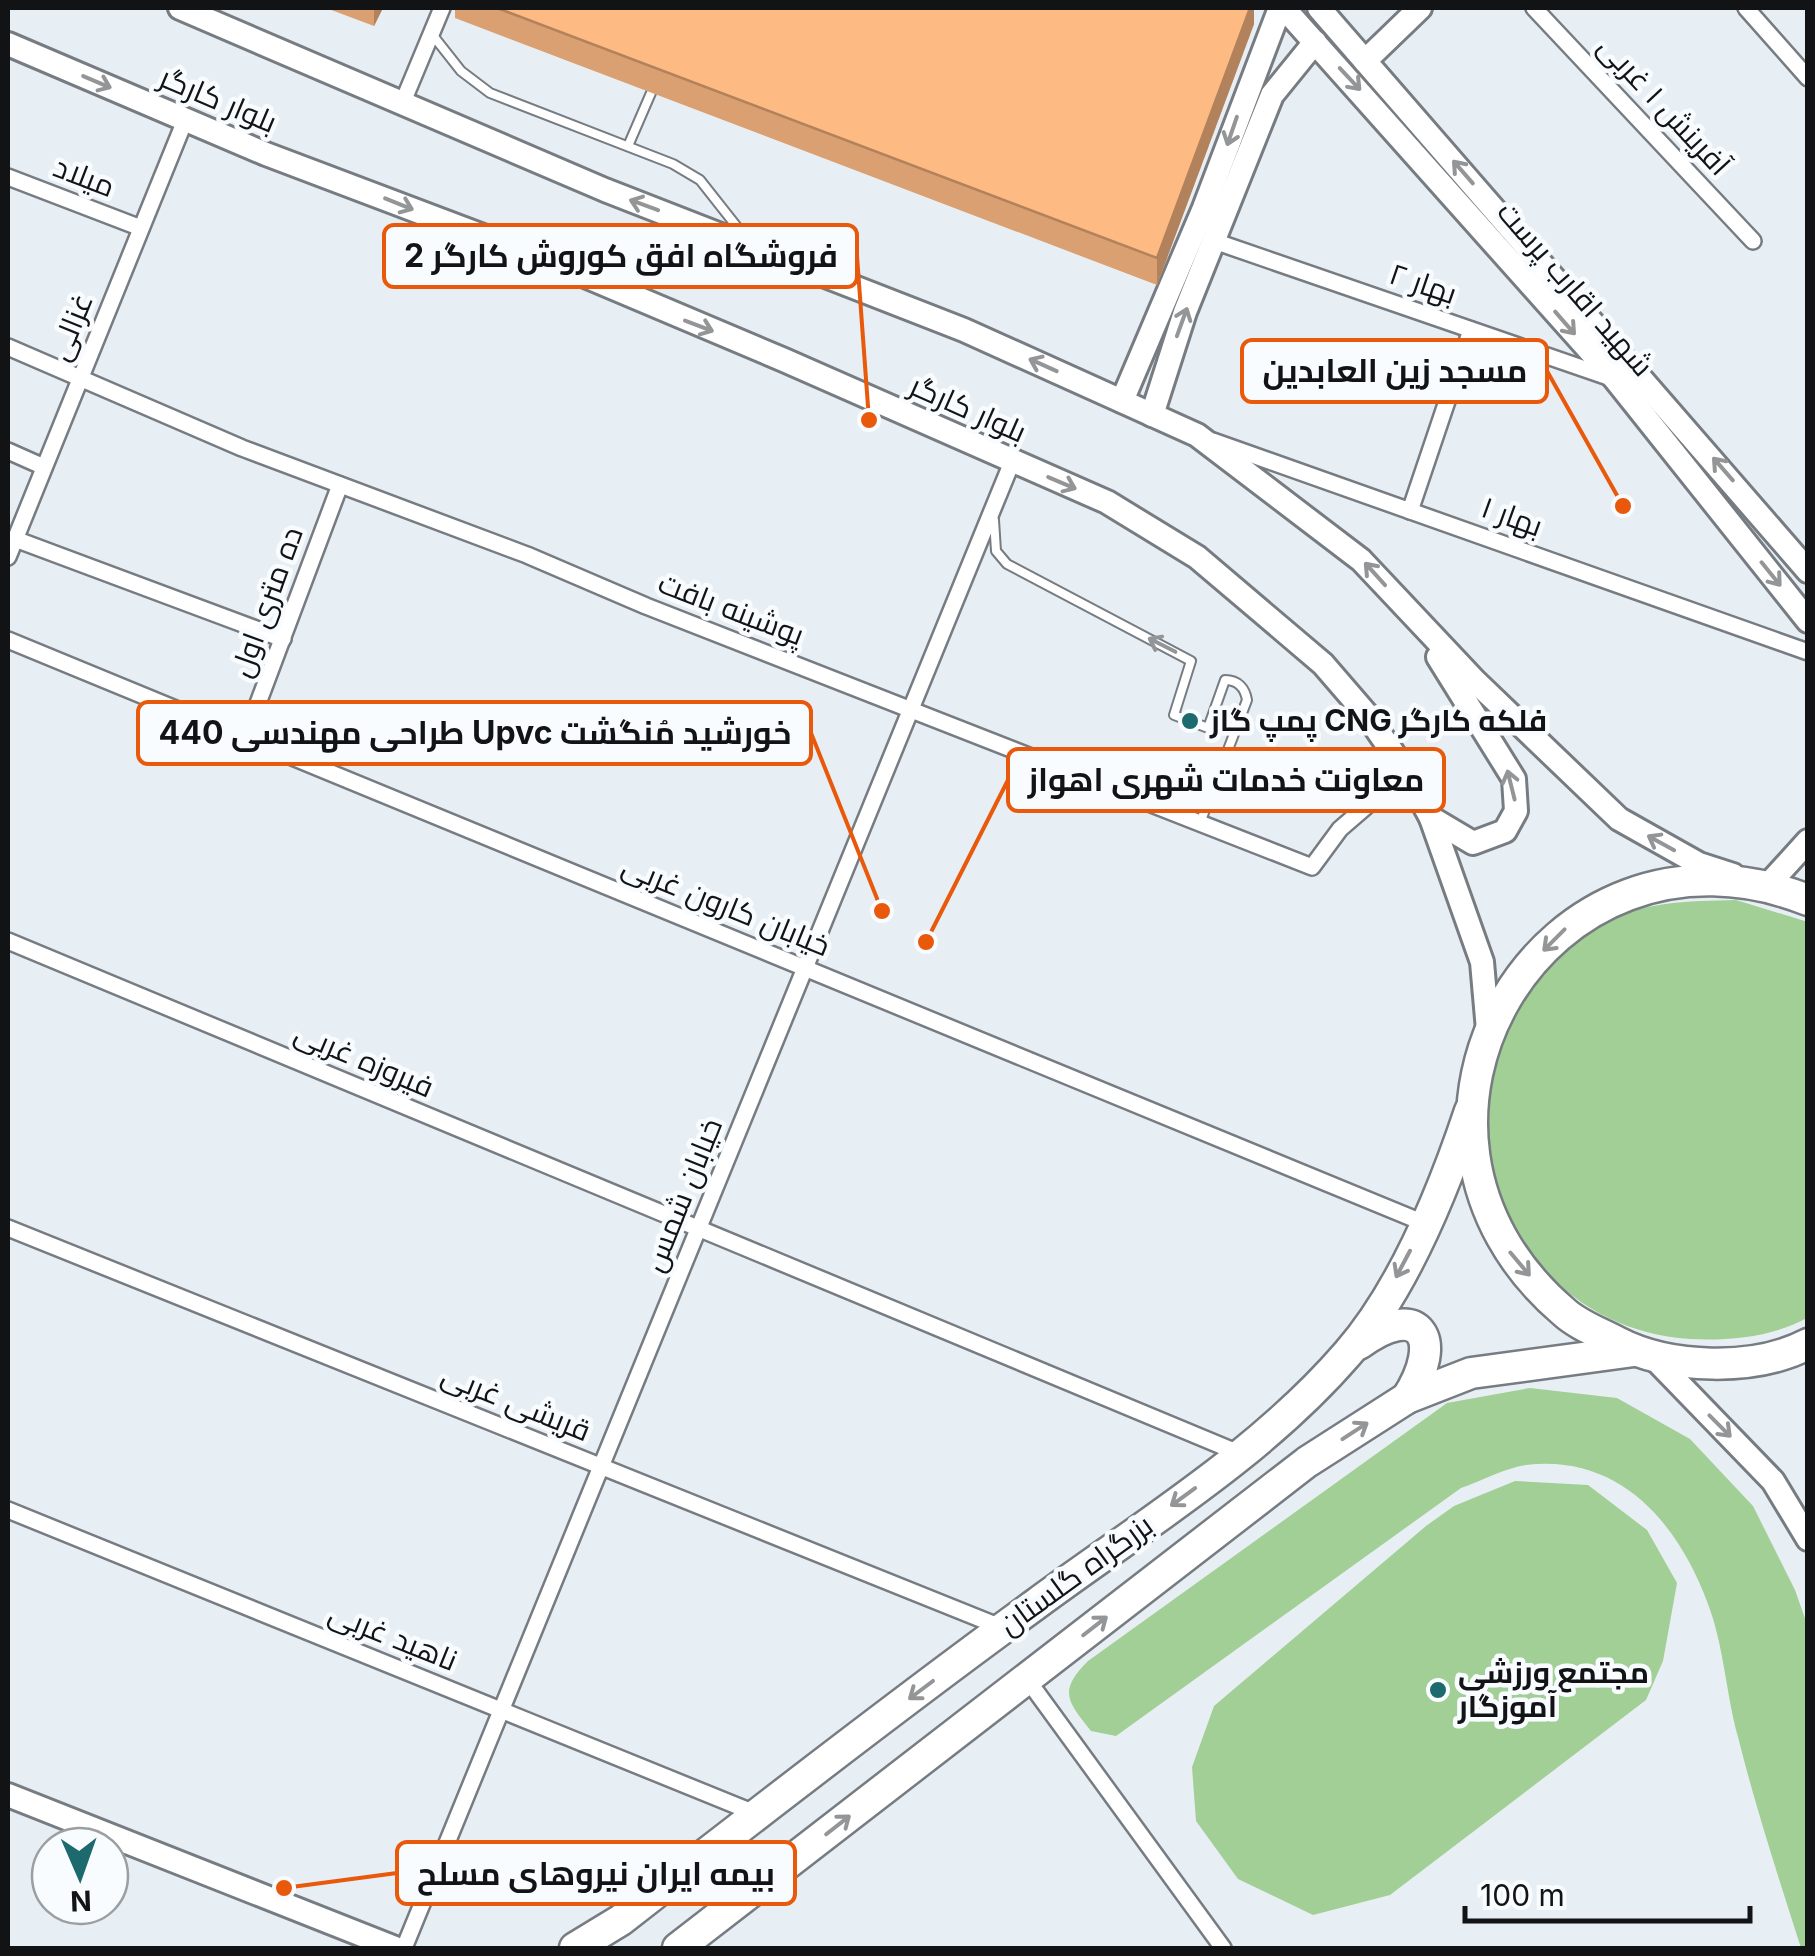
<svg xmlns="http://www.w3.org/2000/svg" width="1815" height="1956" font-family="Inter,Cairo,sans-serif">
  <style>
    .green { fill: #a1cf95 }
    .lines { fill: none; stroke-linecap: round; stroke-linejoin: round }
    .lane-casing { stroke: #767c81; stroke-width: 12 }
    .street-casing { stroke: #767c81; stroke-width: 20 }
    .secondary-casing { stroke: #767c81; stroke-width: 28 }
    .highway-casing { stroke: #767c81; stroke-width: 35 }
    .lane { stroke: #fff; stroke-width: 8 }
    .street { stroke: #fff; stroke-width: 15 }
    .secondary { stroke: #fff; stroke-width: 22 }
    .highway { stroke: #fff; stroke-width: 30 }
    .wall { fill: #daa071 }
    .shaded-wall { fill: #b2825c }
    .building { fill: #feba83; stroke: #b2825c; stroke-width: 2.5 }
    .oneway { stroke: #949596 }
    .poi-dot { fill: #1c696e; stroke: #f8fcff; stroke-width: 4 }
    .labels { text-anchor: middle; stroke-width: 9; stroke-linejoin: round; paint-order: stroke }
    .street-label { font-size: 30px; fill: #111315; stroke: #f8fcff }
    .poi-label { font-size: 30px; font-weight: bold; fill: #111315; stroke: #f8fcff; text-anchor: start }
    .leader { fill: none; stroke: #e8590c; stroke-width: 4 }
    .callout-dot { fill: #e8590c; stroke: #f8fcff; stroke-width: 4 }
    .callout { fill: #f8fcff; stroke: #e8590c; stroke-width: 4 }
    .callout-label { font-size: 32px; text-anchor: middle; font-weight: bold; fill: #111315 }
  </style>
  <rect width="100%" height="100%" fill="#e8eff4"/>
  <g class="green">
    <path d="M1736,900L1808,922L1807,1318C1772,1337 1729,1341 1690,1339C1538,1329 1456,1180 1499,1042C1514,996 1557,954 1596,928C1637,901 1689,901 1736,900Z"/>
    <path d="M1530,1388L1617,1398L1690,1439L1753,1506L1795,1590L1808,1627L1807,1948H1801C1779,1879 1756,1809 1738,1737C1726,1694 1724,1646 1708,1604C1678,1523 1620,1454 1526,1465C1505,1468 1481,1481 1461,1488L1116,1736L1091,1731C1067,1701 1058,1691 1088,1661L1447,1403Z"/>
    <polygon points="1515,1481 1588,1485 1647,1530 1677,1583 1663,1661 1646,1700 1390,1895 1313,1915 1238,1879 1196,1821 1192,1767 1214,1706 1426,1526 1454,1506"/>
  </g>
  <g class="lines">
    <defs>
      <g id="lane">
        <polyline points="431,33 461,71 490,93 673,164 700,180 745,237"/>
        <polyline points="628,146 654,86"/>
        <path d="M994,520L996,551L1007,564L1191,661L1174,715L1208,728L1225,680C1238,680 1245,688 1247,700L1200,823"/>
      </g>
      <g id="street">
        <polyline points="1534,8 1753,241"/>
        <polyline points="1746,8 1808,78"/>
        <polyline points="402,104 442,8"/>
        <polyline points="8,177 141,228"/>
        <polyline points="1214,241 1611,378"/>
        <polyline points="8,347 242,448 527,555 646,606 1312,867 1340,829 1406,772"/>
        <polyline points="1213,441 1808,652"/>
        <polyline points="8,451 44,467"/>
        <polyline points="1410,511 1471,330"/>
        <polyline points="15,539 283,639"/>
        <polyline points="8,557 186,118"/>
        <polyline points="8,640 1424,1223"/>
        <polyline points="245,738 340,485"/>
        <polyline points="8,941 1241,1454"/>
        <polyline points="8,1228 1003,1628"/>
        <polyline points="8,1510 757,1814"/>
        <polyline points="1027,1679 1223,1948"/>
        <polyline points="404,1948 1012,462"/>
      </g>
      <g id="secondary">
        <polyline points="180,8 605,190 964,330 1197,435 1361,560 1475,681 1619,819 1699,864 1733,875"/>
        <polyline points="1284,8 1615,379 1808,621"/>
        <polyline points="1319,8 1808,571"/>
        <polyline points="8,44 266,154 557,264 784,360 1107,502 1197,557 1323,664 1367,715 1406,772 1431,818 1482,962 1488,1030"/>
        <polyline points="1365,61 1420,8"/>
        <polyline points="1122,401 1204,208 1280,8"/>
        <polyline points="1152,415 1185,312 1272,95 1315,42"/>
        <polyline points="1431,818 1473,843 1505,831 1516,811 1514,779 1438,657"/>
        <polyline points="1768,885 1808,841"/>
        <polyline points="1652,1356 1773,1481 1808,1539"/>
        <polyline points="8,1795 395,1948"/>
      </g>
      <g id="highway">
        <path d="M1808,900C1544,796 1349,1129 1564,1312C1578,1325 1600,1333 1617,1342C1669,1369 1754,1372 1808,1344"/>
        <path d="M1359,1344C1420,1299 1445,1339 1407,1398"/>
        <path d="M575,1948L621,1920C758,1813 896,1706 1036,1604C1143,1525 1261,1454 1348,1353C1403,1290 1444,1189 1470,1111"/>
        <polyline points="678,1948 1307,1462 1407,1398 1471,1373 1634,1351"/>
      </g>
    </defs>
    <use href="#lane" class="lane-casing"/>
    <use href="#street" class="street-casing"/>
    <use href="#secondary" class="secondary-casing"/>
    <use href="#highway" class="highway-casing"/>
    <use href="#lane" class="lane"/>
    <use href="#street" class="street"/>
    <use href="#secondary" class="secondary"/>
    <use href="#highway" class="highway"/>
  </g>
  <g class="wall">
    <polygon points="326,8 383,8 374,26"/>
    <polygon points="455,8 1254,8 1254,24 1157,285 455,18"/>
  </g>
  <g class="shaded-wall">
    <polygon points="374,8 383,8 374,26"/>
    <polygon points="1250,8 1254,8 1254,24 1157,285 1157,258"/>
  </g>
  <polygon class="building" points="497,8 1250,8 1157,258"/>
  <defs><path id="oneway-shaft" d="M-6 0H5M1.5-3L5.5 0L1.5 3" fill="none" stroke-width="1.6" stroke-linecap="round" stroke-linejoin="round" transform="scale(2.5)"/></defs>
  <g class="oneway">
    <use href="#oneway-shaft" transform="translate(1350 79) rotate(47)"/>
    <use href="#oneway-shaft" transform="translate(97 82) rotate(23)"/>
    <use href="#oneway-shaft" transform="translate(1232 131) rotate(109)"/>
    <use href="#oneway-shaft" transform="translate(1463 172) rotate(-131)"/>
    <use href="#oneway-shaft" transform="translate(399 204) rotate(22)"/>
    <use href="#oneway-shaft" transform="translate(644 205) rotate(-160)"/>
    <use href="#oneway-shaft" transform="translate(1182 322) rotate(-70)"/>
    <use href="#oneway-shaft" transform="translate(1565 323) rotate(49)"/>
    <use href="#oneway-shaft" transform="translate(699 326) rotate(21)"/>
    <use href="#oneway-shaft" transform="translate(1043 365) rotate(-156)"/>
    <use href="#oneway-shaft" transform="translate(1723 469) rotate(-131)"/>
    <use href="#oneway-shaft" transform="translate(1062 483) rotate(23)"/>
    <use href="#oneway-shaft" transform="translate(1375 574) rotate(-132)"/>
    <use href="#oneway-shaft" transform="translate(1771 574) rotate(51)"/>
    <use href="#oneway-shaft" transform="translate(1162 645) rotate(-153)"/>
    <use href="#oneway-shaft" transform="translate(1511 785) rotate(-104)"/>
    <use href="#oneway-shaft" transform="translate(1661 843) rotate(-151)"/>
    <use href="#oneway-shaft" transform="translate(1554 940) rotate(135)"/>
    <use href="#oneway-shaft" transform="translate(1403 1264) rotate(118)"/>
    <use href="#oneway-shaft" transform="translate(1520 1264) rotate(50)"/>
    <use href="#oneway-shaft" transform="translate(1720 1426) rotate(45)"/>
    <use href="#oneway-shaft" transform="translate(1355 1431) rotate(-33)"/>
    <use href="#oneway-shaft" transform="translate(1183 1497) rotate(144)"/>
    <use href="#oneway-shaft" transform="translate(1095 1626) rotate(-38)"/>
    <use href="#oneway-shaft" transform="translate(921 1690) rotate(143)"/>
    <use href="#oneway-shaft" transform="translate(838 1825) rotate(-38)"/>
  </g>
  <g class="poi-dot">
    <circle cx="1190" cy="721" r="10"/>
    <circle cx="1438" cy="1690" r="10"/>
  </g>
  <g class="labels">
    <g class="street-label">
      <text transform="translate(218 100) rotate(23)" y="10">بلوار کارگر</text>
      <text transform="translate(1664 106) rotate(47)" y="10">آفرینش ۱ غربی</text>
      <text transform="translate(84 177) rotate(21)" y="10">میلاد</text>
      <text transform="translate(1423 284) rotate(19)" y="10">بهار ۲</text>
      <text transform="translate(1575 289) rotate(49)" y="10">شهید اقارب پرست</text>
      <text transform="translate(71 327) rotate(-68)" y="10">غزالی</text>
      <text transform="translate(968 409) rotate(24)" y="10">بلوار کارگر</text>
      <text transform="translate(1512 517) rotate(20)" y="10">بهار ۱</text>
      <text transform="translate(267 602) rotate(-70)" y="10">ده متری اول</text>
      <text transform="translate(731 609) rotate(21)" y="10">پوشینه بافت</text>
      <text transform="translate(726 906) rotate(22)" y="10">خیابان کارون غربی</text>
      <text transform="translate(364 1060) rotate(23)" y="10">فیروزه غربی</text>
      <text transform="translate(683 1195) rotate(-68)" y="10">خیابان شمس</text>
      <text transform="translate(516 1403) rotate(22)" y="10">قریشی غربی</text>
      <text transform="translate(1076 1575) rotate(-36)" y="10">بزرگراه گلستان</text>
      <text transform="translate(393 1637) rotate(22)" y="10">ناهید غربی</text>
    </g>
    <g class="poi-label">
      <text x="1210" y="731">پمپ گاز CNG فلکه کارگر</text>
      <text x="1458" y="1683">مجتمع ورزشی<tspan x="1458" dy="34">آموزگار</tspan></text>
    </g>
  </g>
  <path class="leader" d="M869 420L857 256M1623 506L1547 371M882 911L811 733M926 942L1008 780M284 1888L397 1873"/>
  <g class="callout-dot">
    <circle cx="869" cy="420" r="10"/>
    <circle cx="1623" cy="506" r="10"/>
    <circle cx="882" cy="911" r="10"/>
    <circle cx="926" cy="942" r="10"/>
    <circle cx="284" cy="1888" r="10"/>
  </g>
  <g class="callout">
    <rect x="384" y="225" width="473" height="62" rx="10"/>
    <rect x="1242" y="340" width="305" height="62" rx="10"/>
    <rect x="138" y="702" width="673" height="62" rx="10"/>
    <rect x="1008" y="749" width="436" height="62" rx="10"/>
    <rect x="397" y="1842" width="398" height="62" rx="10"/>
  </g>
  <g class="callout-label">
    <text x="621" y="267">فروشگاه افق کوروش کارگر 2</text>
    <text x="1395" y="382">مسجد زین العابدین</text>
    <text x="475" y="744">طراحی مهندسی 440 Upvc خورشید مُنگشت</text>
    <text x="1226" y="791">معاونت خدمات شهری اهواز</text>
    <text x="596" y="1885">بیمه ایران نیروهای مسلح</text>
  </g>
  <rect width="1815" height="1956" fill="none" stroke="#111315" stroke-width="20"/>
  <g transform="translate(80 1876) rotate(178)"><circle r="48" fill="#f8fcff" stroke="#9c9fa1" stroke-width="2.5"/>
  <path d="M0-8L18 38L0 25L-18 38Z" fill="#1c696e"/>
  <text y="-15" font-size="28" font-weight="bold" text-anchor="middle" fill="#111315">N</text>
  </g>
  <path d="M1465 1906v15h285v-15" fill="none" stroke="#111315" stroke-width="5"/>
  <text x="1480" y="1906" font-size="30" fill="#111315" stroke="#f8fcff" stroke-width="8" paint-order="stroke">100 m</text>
</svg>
